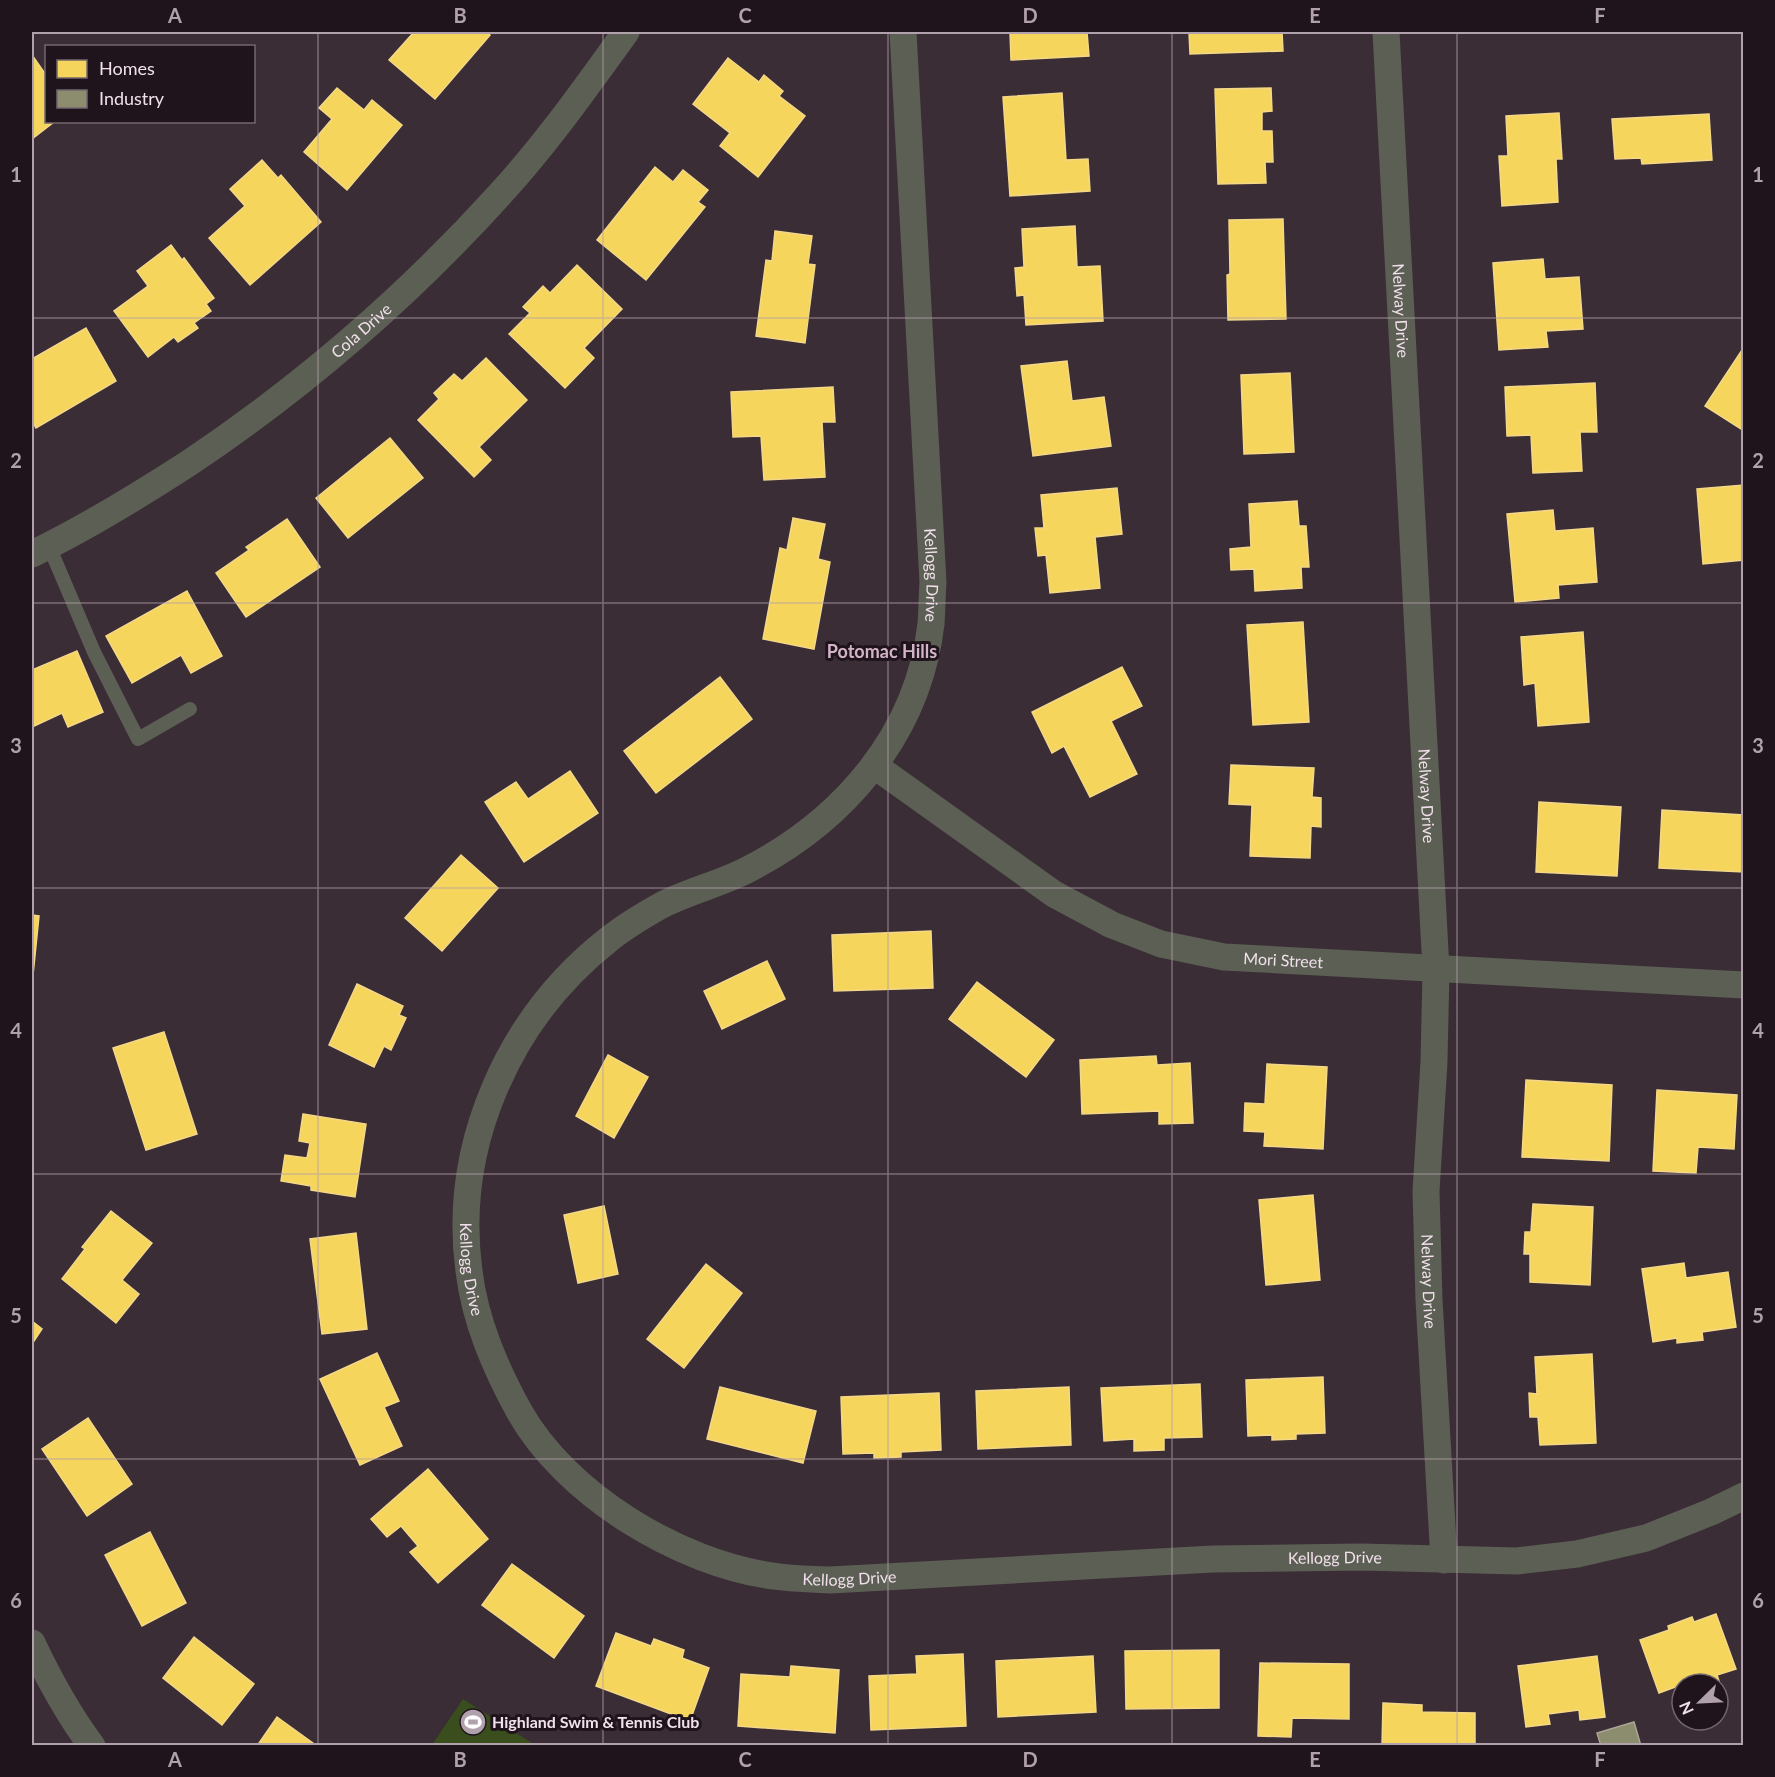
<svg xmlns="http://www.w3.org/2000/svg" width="1775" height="1777" font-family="Lato,sans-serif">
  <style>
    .green { fill: #3a4e1d }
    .homes { fill: #f6d55c; stroke: #f4d887; stroke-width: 1.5 }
    .industry { fill: #8c8c6e; stroke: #aaa594; stroke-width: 1.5 }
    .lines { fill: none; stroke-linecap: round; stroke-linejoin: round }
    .service { stroke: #5c5f54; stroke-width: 14 }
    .minor { stroke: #5c5f54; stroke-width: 27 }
    .grid { fill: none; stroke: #b1a1ac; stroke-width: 1.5; stroke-opacity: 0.55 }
    .labels { text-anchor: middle; stroke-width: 6; stroke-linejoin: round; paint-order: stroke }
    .street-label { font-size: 16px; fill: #f1e0eb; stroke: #1f141c }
    .poi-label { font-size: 16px; font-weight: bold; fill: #f1e0eb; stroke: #1f141c; text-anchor: start }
    .neighbourhood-label { font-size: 18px; font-weight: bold; fill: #d3b3c8; stroke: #1f141c }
    .neatline { fill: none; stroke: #b1a1ac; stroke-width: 2 }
    .grid-label { font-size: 20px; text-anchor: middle; font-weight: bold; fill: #b1a1ac }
  </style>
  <rect width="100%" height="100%" fill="#3a2d36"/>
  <polygon class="green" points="463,1699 535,1745 432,1745"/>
  <g class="homes">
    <polygon points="414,32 486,32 490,35 435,99 389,60"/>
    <polygon points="1010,32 1087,32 1089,56 1011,60"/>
    <polygon points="1189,32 1282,32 1283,51 1190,54"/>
    <polygon points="32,55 46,75 46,122 54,122 32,139"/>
    <polygon points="728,58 759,82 764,75 783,91 779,96 805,116 758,177 720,146 730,133 693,104"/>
    <polygon points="337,88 364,110 372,100 402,125 347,190 304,152 332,119 319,108"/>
    <polygon points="1271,88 1272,111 1262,112 1262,131 1272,131 1273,162 1265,162 1266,183 1218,184 1215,89"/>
    <polygon points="1062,93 1066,160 1088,159 1090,191 1010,196 1003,97"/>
    <polygon points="1559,113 1562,159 1556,159 1558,202 1502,206 1499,156 1508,156 1506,116"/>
    <polygon points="1709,114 1712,160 1642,164 1641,158 1615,159 1612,119"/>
    <polygon points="262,160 278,178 281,175 321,222 250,285 209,238 245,206 230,189"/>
    <polygon points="655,167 673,182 683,170 708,190 698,202 705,207 646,280 597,240"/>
    <polygon points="1283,219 1286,319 1228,320 1227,275 1230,274 1229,220"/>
    <polygon points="1075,226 1077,267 1100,266 1103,321 1026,325 1024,295 1017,296 1015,268 1024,267 1022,229"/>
    <polygon points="775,231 812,236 808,264 815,265 805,343 756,336 766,260 772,261"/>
    <polygon points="171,245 182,260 184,258 214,298 206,304 211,311 194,323 198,328 178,342 174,337 148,357 114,311 148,286 137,271"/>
    <polygon points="1543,259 1545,279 1579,277 1583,329 1546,331 1548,347 1499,350 1493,263"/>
    <polygon points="577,265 622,309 584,348 594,358 565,388 509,334 530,313 523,307 543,286 550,293"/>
    <polygon points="86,328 116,381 36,428 32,421 32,359"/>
    <polygon points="1744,347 1744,431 1705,406"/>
    <polygon points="486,358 527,400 479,447 491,460 474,477 418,420 439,399 434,393 454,374 462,381"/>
    <polygon points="1067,361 1072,401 1104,397 1111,446 1033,456 1021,366"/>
    <polygon points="1290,373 1294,452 1244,454 1241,375"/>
    <polygon points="1595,383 1597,432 1580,432 1582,471 1533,473 1531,435 1507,436 1505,387"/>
    <polygon points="833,387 835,422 822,422 825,477 764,480 761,436 733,437 731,392"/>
    <polygon points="390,438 423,478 348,538 316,498"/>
    <polygon points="1744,485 1744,560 1703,564 1697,489"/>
    <polygon points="1117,488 1122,534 1095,537 1100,588 1050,593 1046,555 1038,556 1035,528 1044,528 1041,495"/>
    <polygon points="1297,501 1299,526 1306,526 1309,567 1301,567 1302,588 1255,591 1254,569 1231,570 1230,549 1251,547 1249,504"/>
    <polygon points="1553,510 1555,531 1593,528 1597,582 1558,585 1559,598 1515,602 1507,514"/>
    <polygon points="793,518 825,524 818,559 830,562 814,649 763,639 780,548 787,550"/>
    <polygon points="287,519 320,567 246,617 216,573 249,550 246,547"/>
    <polygon points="187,591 222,656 191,673 181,655 132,683 106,636"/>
    <polygon points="1303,622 1309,722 1253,725 1247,625"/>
    <polygon points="1583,632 1589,722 1538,726 1535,683 1524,685 1521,637"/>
    <polygon points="77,651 103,712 68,727 62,713 32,727 32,670"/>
    <polygon points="1122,667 1142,706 1111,721 1137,774 1090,797 1064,746 1052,753 1032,712"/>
    <polygon points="720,677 752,719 656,793 624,751"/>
    <polygon points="1231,765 1314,768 1312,797 1321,798 1321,827 1311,826 1310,858 1250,856 1252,805 1229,804"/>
    <polygon points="570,771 598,813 524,862 485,802 516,782 528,799"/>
    <polygon points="1539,802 1621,807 1617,876 1536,872"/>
    <polygon points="1662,810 1744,815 1744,872 1659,868"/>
    <polygon points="461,855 498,888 442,951 405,918"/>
    <polygon points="32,915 39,916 32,985"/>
    <polygon points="931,931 933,988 834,991 832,935"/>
    <polygon points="767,961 785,999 722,1029 704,991"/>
    <polygon points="977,982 1054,1040 1026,1077 949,1019"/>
    <polygon points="357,984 403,1006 399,1015 406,1018 391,1050 384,1046 374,1067 329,1045"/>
    <polygon points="164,1032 197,1134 146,1150 113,1048"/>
    <polygon points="608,1055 648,1077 614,1138 576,1116"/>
    <polygon points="1156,1056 1157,1065 1190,1063 1193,1123 1159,1124 1159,1111 1082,1114 1080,1060"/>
    <polygon points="1267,1064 1327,1067 1323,1149 1264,1146 1265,1132 1244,1131 1245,1103 1265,1104"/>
    <polygon points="1526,1080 1612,1085 1609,1161 1522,1157"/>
    <polygon points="1657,1090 1737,1095 1734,1149 1698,1147 1696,1173 1653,1171"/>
    <polygon points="303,1114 366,1124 355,1197 311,1190 311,1186 281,1181 285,1155 307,1158 310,1143 299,1141"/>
    <polygon points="1313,1195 1320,1280 1266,1285 1259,1200"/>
    <polygon points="1533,1204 1593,1207 1590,1285 1530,1282 1530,1254 1524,1254 1525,1232 1531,1232"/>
    <polygon points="604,1206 618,1274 578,1283 564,1215"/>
    <polygon points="111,1211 152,1243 122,1280 139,1294 116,1323 62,1279 85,1249 82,1247"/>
    <polygon points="356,1233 367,1329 322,1334 310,1239"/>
    <polygon points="1684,1263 1686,1278 1728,1272 1736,1327 1702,1332 1703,1340 1677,1343 1677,1338 1653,1342 1642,1269"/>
    <polygon points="706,1264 742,1293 684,1368 647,1339"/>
    <polygon points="32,1321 42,1329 32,1344"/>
    <polygon points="377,1353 399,1401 384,1407 402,1446 360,1465 320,1379"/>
    <polygon points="1592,1354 1596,1443 1540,1445 1538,1417 1530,1417 1529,1393 1537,1394 1535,1357"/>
    <polygon points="1323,1377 1325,1433 1296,1434 1296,1439 1272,1440 1272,1435 1248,1436 1246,1380"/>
    <polygon points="1200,1384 1202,1437 1164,1438 1164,1450 1134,1451 1134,1439 1104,1441 1101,1388"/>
    <polygon points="720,1387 816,1411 803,1463 707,1439"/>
    <polygon points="1069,1387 1071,1445 978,1449 976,1391"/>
    <polygon points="939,1393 941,1450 901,1452 901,1457 874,1458 874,1453 843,1454 841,1397"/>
    <polygon points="88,1418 132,1484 87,1516 42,1449"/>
    <polygon points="428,1469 488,1539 438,1583 410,1552 418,1546 401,1526 387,1537 371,1519"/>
    <polygon points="150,1532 186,1603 142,1626 105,1555"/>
    <polygon points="512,1564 584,1616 554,1658 482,1605"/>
    <polygon points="1716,1614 1736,1669 1717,1675 1719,1681 1711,1684 1696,1684 1694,1680 1659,1693 1640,1640 1669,1630 1668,1626 1692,1617 1694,1622"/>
    <polygon points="616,1633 651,1646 654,1639 684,1650 682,1658 709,1668 690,1721 596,1686"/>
    <polygon points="194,1637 254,1684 222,1725 163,1678"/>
    <polygon points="1219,1650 1219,1708 1126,1709 1125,1651"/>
    <polygon points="963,1654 966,1726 871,1730 869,1676 917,1674 916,1656"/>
    <polygon points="1093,1656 1096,1712 998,1717 996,1661"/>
    <polygon points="1597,1656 1605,1717 1580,1720 1579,1710 1548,1714 1550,1724 1526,1727 1518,1666"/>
    <polygon points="1260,1663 1349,1664 1349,1719 1292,1718 1291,1737 1258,1736"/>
    <polygon points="791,1666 839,1670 835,1733 738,1726 741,1674 790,1677"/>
    <polygon points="1383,1703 1422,1705 1422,1712 1475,1713 1475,1746 1382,1746"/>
    <polygon points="277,1717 317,1746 257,1746"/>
  </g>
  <polygon class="industry" points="1634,1722 1641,1746 1601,1746 1597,1733"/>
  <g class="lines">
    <polyline class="service" points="49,546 94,652 138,739 190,709"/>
    <g class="minor">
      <path id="s1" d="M903,32L933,582C932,596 932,610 931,624C918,735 843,821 747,870C720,884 689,891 662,905C644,915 624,927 608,940C509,1018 452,1145 469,1271C475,1321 495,1367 519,1411C566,1495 679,1563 773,1576C792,1579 811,1579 830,1580L1213,1559L1362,1557L1517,1561L1577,1554L1646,1538L1711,1512L1744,1496"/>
      <path id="s2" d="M1386,32L1436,970L1434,1062L1426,1191L1429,1300L1444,1560"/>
      <path id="s3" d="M32,554C86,528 138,496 189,463C304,386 408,296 501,193C547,143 586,87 626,32"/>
      <path id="s4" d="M875,766L1054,894L1112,925L1161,944L1224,957L1744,985"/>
      <path d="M32,1643C49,1679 68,1714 92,1746"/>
    </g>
  </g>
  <path class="grid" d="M318,32V1746M603,32V1746M888,32V1746M1172,32V1746M1457,32V1746M32,318H1744M32,603H1744M32,888H1744M32,1174H1744M32,1459H1744"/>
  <defs>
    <symbol id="stadium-disc" viewBox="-11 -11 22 22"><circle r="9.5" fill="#b1a1ac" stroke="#1f141c"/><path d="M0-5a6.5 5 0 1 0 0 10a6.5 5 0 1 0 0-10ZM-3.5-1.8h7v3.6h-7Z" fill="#fff"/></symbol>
  </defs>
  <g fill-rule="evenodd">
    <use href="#stadium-disc" x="458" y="1707" width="30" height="30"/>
  </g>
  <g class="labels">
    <g class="street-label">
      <text dy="6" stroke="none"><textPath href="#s2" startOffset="279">Nelway Drive</textPath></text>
      <text dy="6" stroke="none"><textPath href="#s3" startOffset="399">Cola Drive</textPath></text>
      <text dy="6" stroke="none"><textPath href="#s1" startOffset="544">Kellogg Drive</textPath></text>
      <text dy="6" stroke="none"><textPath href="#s2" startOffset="765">Nelway Drive</textPath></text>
      <text dy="6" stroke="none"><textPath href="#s4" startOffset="462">Mori Street</textPath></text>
      <text dy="6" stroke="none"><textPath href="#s1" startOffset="1443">Kellogg Drive</textPath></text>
      <text dy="6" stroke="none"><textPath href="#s2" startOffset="1251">Nelway Drive</textPath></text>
      <text dy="6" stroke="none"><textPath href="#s1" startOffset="2469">Kellogg Drive</textPath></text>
      <text dy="6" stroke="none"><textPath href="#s1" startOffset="1983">Kellogg Drive</textPath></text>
    </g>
    <g class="poi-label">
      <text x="492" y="1728">Highland Swim &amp; Tennis Club</text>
    </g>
    <g class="neighbourhood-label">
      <text x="882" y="658">Potomac Hills</text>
    </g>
  </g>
  <rect width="1775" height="1777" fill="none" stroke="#1f141c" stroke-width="66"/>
  <rect x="45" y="45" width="210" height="78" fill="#1f141c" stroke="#73666f" stroke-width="1.5"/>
  <rect x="57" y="60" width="30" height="18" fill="#f6d55c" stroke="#73666f" stroke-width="1.5"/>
  <text x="99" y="75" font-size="18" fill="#f1e0eb">Homes</text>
  <rect x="57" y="90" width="30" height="18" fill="#8c8c6e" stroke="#73666f" stroke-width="1.5"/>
  <text x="99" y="105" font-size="18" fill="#f1e0eb">Industry</text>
  <g transform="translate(1700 1702) rotate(246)"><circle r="28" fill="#1f141c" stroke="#73666f" stroke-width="1.5"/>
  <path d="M0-4.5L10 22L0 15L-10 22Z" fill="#b1a1ac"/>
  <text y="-9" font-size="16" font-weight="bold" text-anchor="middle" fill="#f1e0eb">N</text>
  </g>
  <rect x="33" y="33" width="1709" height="1711" class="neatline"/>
  <g class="grid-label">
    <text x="175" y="23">A</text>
    <text x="460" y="23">B</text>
    <text x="745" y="23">C</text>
    <text x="1030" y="23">D</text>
    <text x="1315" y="23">E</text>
    <text x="1600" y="23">F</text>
    <text x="16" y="182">1</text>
    <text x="1758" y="182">1</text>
    <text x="16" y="468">2</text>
    <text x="1758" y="468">2</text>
    <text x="16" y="753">3</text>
    <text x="1758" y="753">3</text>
    <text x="16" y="1038">4</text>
    <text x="1758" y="1038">4</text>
    <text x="16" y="1323">5</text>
    <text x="1758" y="1323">5</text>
    <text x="16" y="1608">6</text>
    <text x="1758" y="1608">6</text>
    <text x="175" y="1767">A</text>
    <text x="460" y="1767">B</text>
    <text x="745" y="1767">C</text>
    <text x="1030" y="1767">D</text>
    <text x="1315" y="1767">E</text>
    <text x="1600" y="1767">F</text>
  </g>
</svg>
